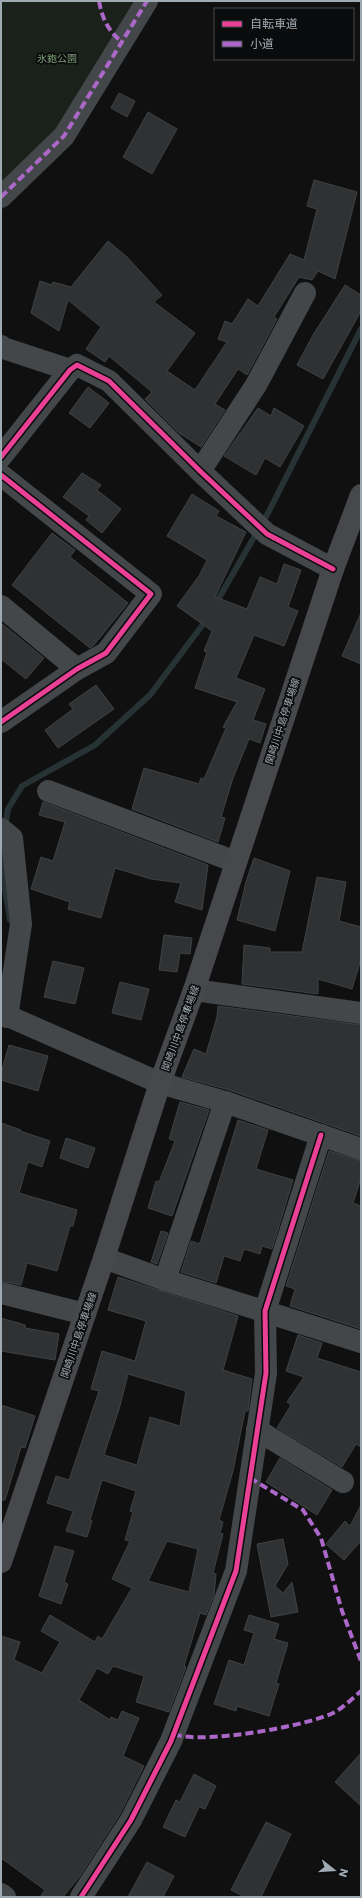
<svg xmlns="http://www.w3.org/2000/svg" width="362" height="1898" font-family="Poppins,'Noto Sans JP',sans-serif">
  <style>
    .green { fill: #1a201a }
    .lines { fill: none; stroke-linecap: round; stroke-linejoin: round }
    .stream { stroke: #273235; stroke-width: 6 }
    .building { fill: #303133; stroke: #3e4244; fill-rule: evenodd }
    .minor { stroke: #444749; stroke-width: 22 }
    .major { stroke: #46484b; stroke-width: 22 }
    .quiet { stroke: #ac68c9; stroke-width: 4; stroke-dasharray: 8 4; stroke-linecap: butt }
    .cycleway-casing { stroke: #0a0b0c; stroke-width: 8 }
    .cycleway { stroke: #ea4096; stroke-width: 5 }
    .labels { text-anchor: middle; stroke-width: 3.5; stroke-linejoin: round; paint-order: stroke }
    .park-label { font-size: 10px; fill: #7c9f75; stroke: #0a0b0c }
    .street-label { font-size: 10px; fill: #a0aab2; stroke: #0a0b0c }
  </style>
  <rect width="100%" height="100%" fill="#101010"/>
  <polygon class="green" points="1,1 158,1 72,141 1,211"/>
  <g class="lines">
    <g class="stream">
      <polyline points="215,605 268,513 361,329"/>
      <polyline points="6,821 8,809 22,786 95,745 150,695 207,619"/>
      <polyline points="2,850 3,877 10,920"/>
    </g>
  </g>
  <g class="building">
    <polygon points="119,93 135,101 127,117 111,108"/>
    <polygon points="148,112 177,129 152,174 123,157"/>
    <polygon points="314,180 357,192 335,279 318,271 312,280 299,277 274,317 277,319 247,375 238,369 215,404 225,410 201,447 179,433 145,399 152,392 109,356 105,362 86,349 101,327 68,300 59,331 31,313 40,281 52,285 53,282 71,287 108,241 127,257 162,295 154,302 195,333 167,371 195,390 227,342 218,339 225,321 232,324 248,299 258,306 290,254 304,260 317,209 307,206"/>
    <polygon points="345,285 361,295 361,311 323,379 297,365 313,335"/>
    <polygon points="88,387 109,403 90,428 69,413"/>
    <polygon points="258,408 271,416 274,408 304,426 280,467 265,458 256,475 224,456"/>
    <polygon points="82,473 101,485 97,490 121,509 102,533 86,520 89,516 63,497"/>
    <polygon points="192,494 219,511 216,516 246,532 215,597 247,609 260,577 277,584 284,564 301,570 288,607 298,611 284,646 254,635 236,678 265,689 253,720 266,724 260,743 249,739 233,778 221,817 225,818 218,842 132,809 144,768 199,784 201,778 204,779 226,728 223,727 237,702 195,688 207,652 204,651 212,631 177,606 199,576 207,560 167,536"/>
    <polygon points="52,533 75,550 70,557 128,603 94,645 90,648 12,585"/>
    <polygon points="361,613 361,664 342,656"/>
    <polygon points="1,623 44,658 26,679 1,659"/>
    <polygon points="96,685 114,709 58,748 45,730 73,709 69,704"/>
    <polygon points="43,802 208,865 202,910 175,902 181,883 151,879 115,868 101,918 68,909 70,902 31,889 41,857 53,861 65,822 39,815"/>
    <polygon points="254,858 290,871 275,931 237,920 246,882"/>
    <polygon points="317,877 346,882 339,921 361,927 361,959 352,989 318,979 318,994 242,984 244,945 270,948 270,952 302,952"/>
    <polygon points="164,935 192,938 190,954 180,953 177,972 159,970"/>
    <polygon points="53,961 84,968 75,1004 44,997"/>
    <polygon points="120,982 149,989 141,1020 112,1013"/>
    <polygon points="218,1006 361,1025 361,1136 229,1090 182,1077 194,1049 206,1054 217,1017"/>
    <polygon points="9,1045 48,1056 38,1091 1,1080 1,1073"/>
    <polygon points="180,1102 209,1110 172,1216 148,1208 156,1181 159,1182 175,1141 169,1139"/>
    <polygon points="238,1120 268,1130 256,1169 293,1180 272,1249 262,1246 260,1254 244,1249 240,1261 224,1256 216,1283 181,1272 191,1241 199,1244 201,1240"/>
    <polygon points="1,1123 21,1130 20,1131 50,1141 42,1167 28,1162 19,1193 77,1210 73,1226 70,1226 57,1271 27,1263 21,1285 1,1281"/>
    <polygon points="66,1138 95,1148 88,1168 60,1158"/>
    <polygon points="329,1151 361,1161 361,1178 353,1203 361,1206 361,1329 290,1306 295,1289 286,1286"/>
    <polygon points="161,1231 168,1233 157,1264 151,1262"/>
    <path d="M118,1277L238,1316L223,1370L252,1379L248,1411H245L233,1471L219,1520L223,1522L220,1533L223,1534L213,1573L216,1574L214,1595L206,1615L200,1613L184,1666L186,1667L169,1712L136,1702L144,1676L113,1666L108,1674L97,1668L79,1700L110,1720L111,1717L118,1720L122,1711L139,1718L123,1756L144,1766L120,1814L80,1876L63,1897H40L45,1890L1,1858V1636L20,1642L14,1660L42,1673L60,1642L41,1631L50,1615L95,1642L98,1636L102,1639L132,1588L112,1579L130,1541L125,1540L133,1512L130,1511L136,1491L102,1480L90,1520L92,1521L87,1537L66,1531L73,1511L47,1503L56,1476L69,1480L99,1391L91,1389L102,1351L135,1361L146,1321L108,1310ZM128,1374L186,1391L180,1426L150,1417L137,1465L104,1455L120,1406ZM167,1541L198,1549L189,1592L148,1581Z"/>
    <polygon points="1,1318 25,1325 25,1328 59,1334 55,1360 1,1351"/>
    <polygon points="298,1335 322,1343 317,1358 361,1372 361,1447 356,1444 342,1467 277,1428 291,1405 287,1402 304,1377 286,1371"/>
    <polygon points="1,1405 35,1416 25,1448 21,1447 5,1500 1,1500"/>
    <polygon points="280,1458 332,1490 317,1515 266,1482"/>
    <polygon points="361,1505 361,1541 344,1560 326,1544 345,1521 350,1526"/>
    <polygon points="283,1539 288,1564 275,1586 283,1593 292,1582 298,1612 271,1617 257,1544"/>
    <polygon points="55,1546 74,1551 64,1582 68,1584 61,1604 39,1596"/>
    <polygon points="249,1615 279,1624 274,1639 288,1643 276,1683 279,1684 269,1716 237,1706 236,1711 214,1704 229,1660 244,1665 254,1633 244,1630"/>
    <polygon points="361,1753 361,1806 335,1782"/>
    <polygon points="194,1774 216,1786 205,1809 199,1807 185,1837 163,1827 176,1800 180,1802"/>
    <polygon points="266,1822 291,1834 261,1897 245,1897 231,1890"/>
    <polygon points="147,1862 174,1876 163,1897 128,1897"/>
  </g>
  <g class="lines">
    <g class="minor">
      <polyline points="1,197 64,136 147,1"/>
      <polyline points="1,346 3,348 70,370"/>
      <polyline points="1,457 70,370 77,365 109,381 200,471 267,534 333,569"/>
      <polyline points="200,471 256,385 305,293"/>
      <polyline points="1,475 151,594 106,653 77,669 1,722"/>
      <polyline points="1,606 77,669"/>
      <polyline points="48,791 236,862"/>
      <polyline points="1,829 12,838 21,924 7,1017"/>
      <polyline points="194,990 361,1013"/>
      <polyline points="1,1013 160,1083 225,1102 361,1149"/>
      <polyline points="104,1258 165,1280 361,1342"/>
      <polyline points="165,1280 225,1102"/>
      <polyline points="1,1293 85,1314"/>
      <polyline points="257,1430 343,1482"/>
      <polyline points="1,1894 5,1897"/>
      <polyline points="81,1897 131,1820 171,1741 236,1571 266,1373 265,1311 321,1135"/>
    </g>
    <polyline class="major" points="1,1562 104,1258 160,1083 194,990 333,569 361,495"/>
    <g class="quiet">
      <path d="M99,1C102,18 108,31 122,42"/>
      <polyline points="1,197 64,136 147,1"/>
      <polyline points="250,1478 303,1510 321,1538 342,1611 361,1661"/>
      <path d="M174,1734C200,1745 309,1726 335,1712C344,1707 353,1698 361,1691"/>
    </g>
    <defs>
      <g id="cycleway">
        <polyline points="1,457 70,370 77,365 109,381 200,471 267,534 333,569"/>
        <polyline points="1,475 151,594 106,653 77,669 1,722"/>
        <polyline points="81,1897 131,1820 171,1741 236,1571 266,1373 265,1311 321,1135"/>
      </g>
    </defs>
    <use href="#cycleway" class="cycleway-casing"/>
    <use href="#cycleway" class="cycleway"/>
  </g>
  <g class="labels">
    <g class="park-label">
      <text x="57" y="62">氷鉋公園</text>
    </g>
    <g class="street-label">
      <text transform="translate(282 721) rotate(-72)" y="4">関崎川中島停車場線</text>
      <text transform="translate(180 1028) rotate(-70)" y="4">関崎川中島停車場線</text>
      <text transform="translate(78 1335) rotate(-71)" y="4">関崎川中島停車場線</text>
    </g>
  </g>
  <rect width="362" height="1898" fill="none" stroke="#a0aab2" stroke-width="4"/>
  <rect x="214" y="8" width="140" height="52" fill="#0a0b0c" stroke="#464b4e"/>
  <rect x="222" y="21" width="20" height="6" fill="#ea4096" stroke="#464b4e"/>
  <text x="250" y="28" font-size="12" fill="#a0aab2">自転車道</text>
  <rect x="222" y="41" width="20" height="6" fill="#ac68c9" stroke="#464b4e"/>
  <text x="250" y="48" font-size="12" fill="#a0aab2">小道</text>
  <g transform="translate(334 1870) rotate(107)" stroke="#0a0b0c" stroke-width="3" paint-order="stroke">
  <path d="M0-3L7 15L0 10L-7 15Z" fill="#a0aab2"/>
  <text y="-6" font-size="11" font-weight="bold" text-anchor="middle" fill="#a0aab2">N</text>
  </g>
</svg>
